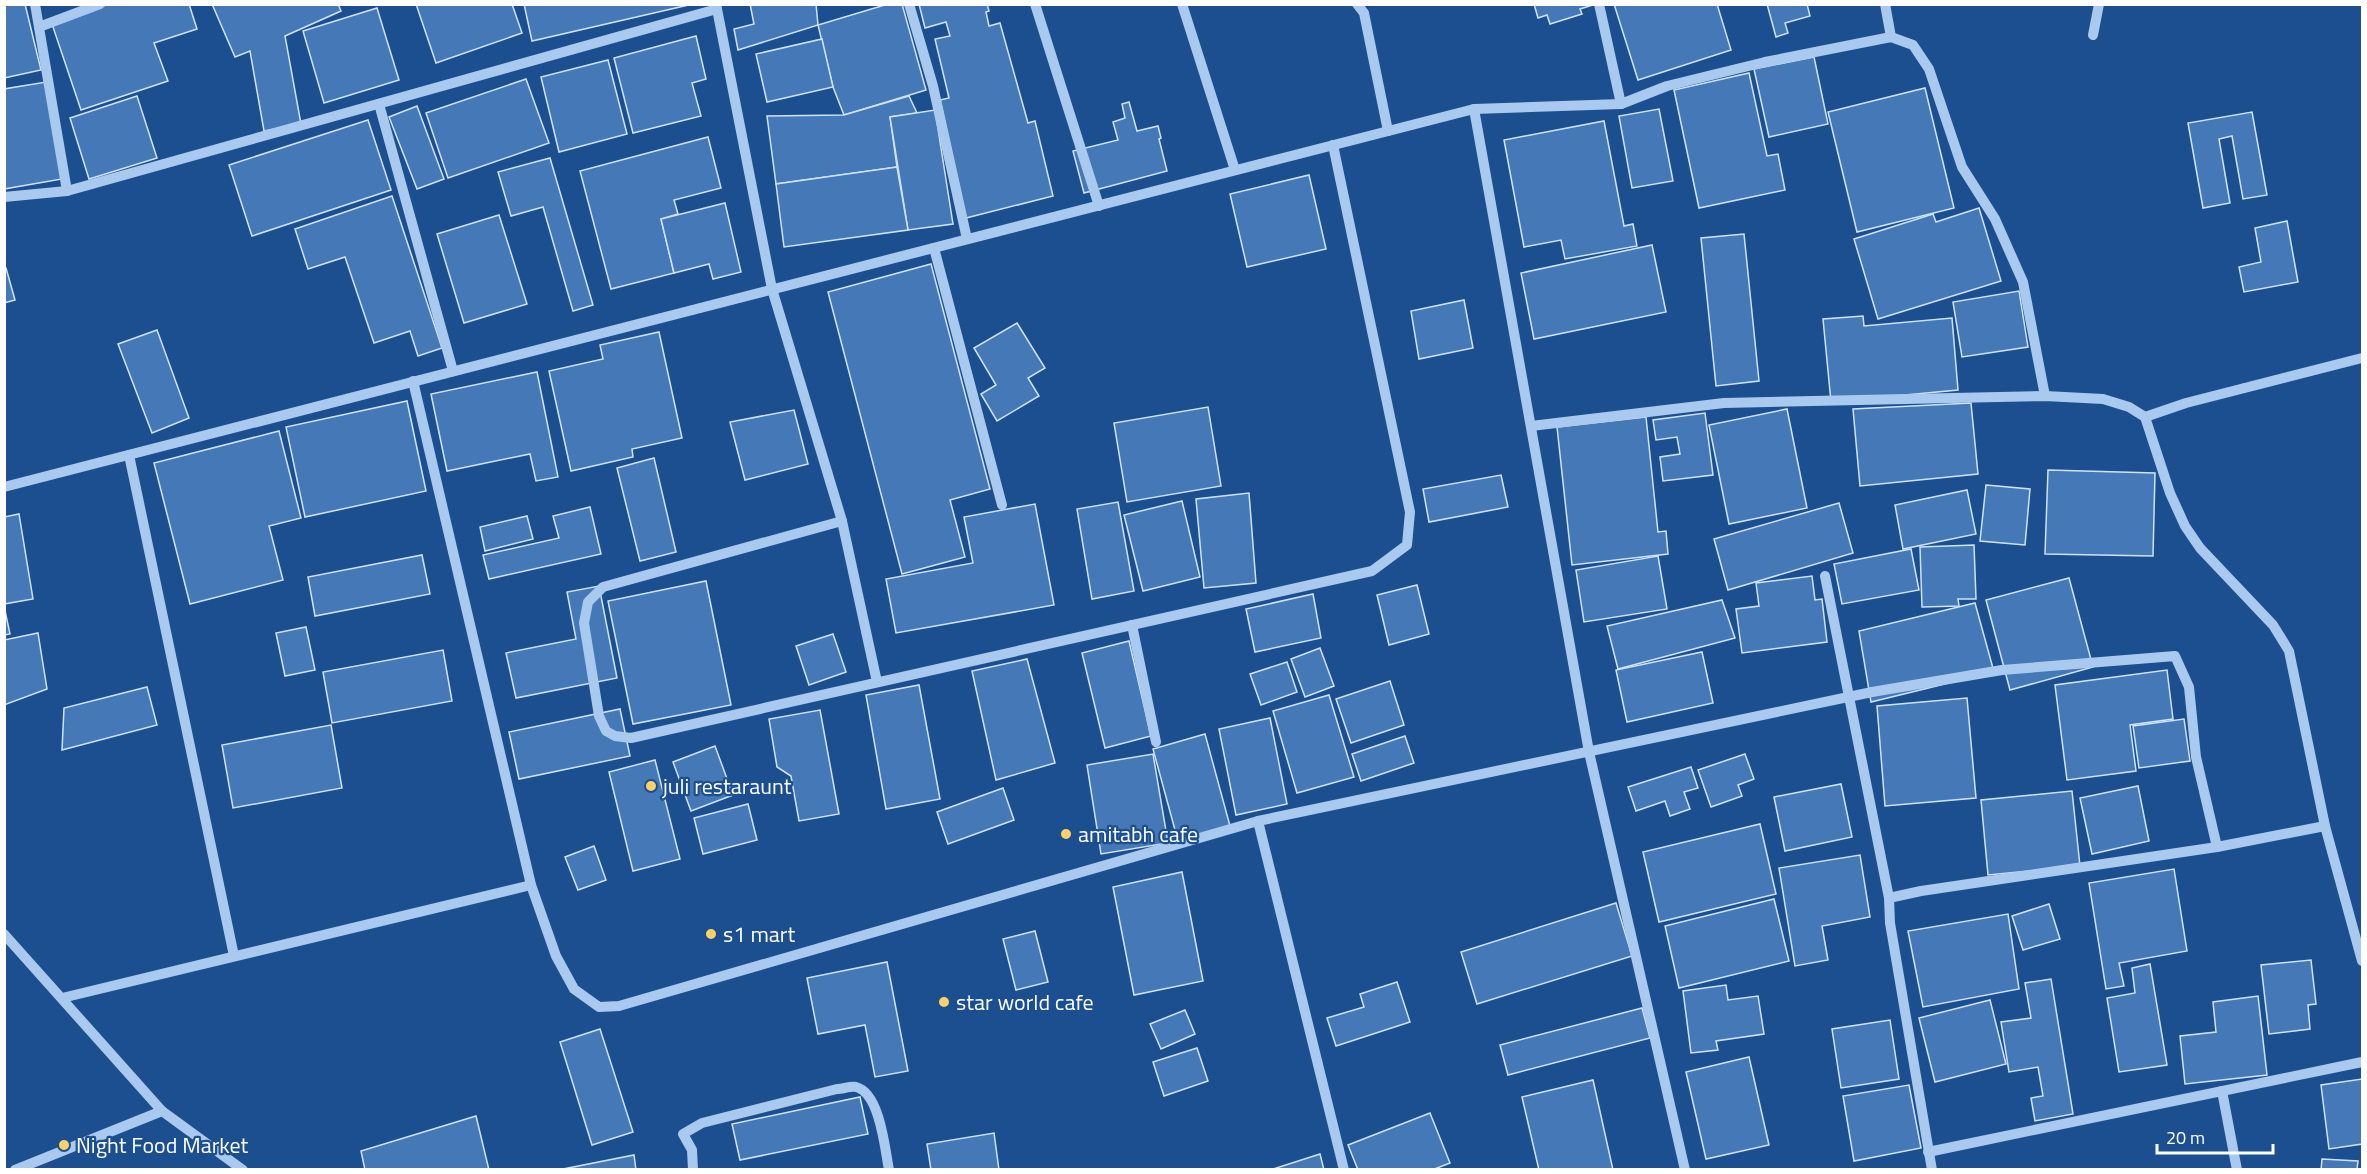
<svg xmlns="http://www.w3.org/2000/svg" width="2367" height="1174" font-family="'Titillium Web',sans-serif">
  <style>
    .building { fill: #4478b7; stroke: #cfe3fa; stroke-width: 1.5 }
    .lines { fill: none; stroke-linecap: round; stroke-linejoin: round }
    .minor { stroke: #a9c9ee; stroke-width: 10 }
    .poi-dot { fill: #ffd166; stroke: #1b4f8f; stroke-width: 2 }
    .labels { text-anchor: middle; stroke-width: 4.5; stroke-linejoin: round; paint-order: stroke }
    .poi-label { font-size: 22px; fill: #fff; stroke: #1b4f8f; text-anchor: start }
  </style>
  <rect width="100%" height="100%" fill="#1b4f8f"/>
  <g class="building">
    <polygon points="4,4 25,4 41,70 4,78"/>
    <polygon points="109,4 189,4 197,29 154,43 168,81 81,110 52,24"/>
    <polygon points="212,4 338,4 341,11 285,36 301,124 264,131 250,51 235,57"/>
    <polygon points="416,4 512,4 522,33 436,63"/>
    <polygon points="524,4 693,4 532,41"/>
    <polygon points="750,4 816,4 818,25 738,50 734,29 754,24"/>
    <polygon points="888,4 902,4 926,90 844,115 833,87 818,25"/>
    <polygon points="919,4 987,4 989,11 986,12 989,26 1000,23 1028,123 1035,121 1053,196 966,218 940,100 949,98 935,39 950,36 946,22 925,28"/>
    <polygon points="1534,4 1593,4 1593,5 1580,9 1582,14 1550,24 1547,15 1538,18"/>
    <polygon points="1614,4 1717,4 1731,50 1638,80"/>
    <polygon points="1767,4 1807,4 1810,16 1785,23 1788,33 1776,37"/>
    <polygon points="377,8 399,80 324,103 303,31"/>
    <polygon points="696,36 706,79 692,83 701,116 633,133 614,58"/>
    <polygon points="822,39 833,87 767,102 756,54"/>
    <polygon points="1814,57 1828,124 1769,137 1754,69"/>
    <polygon points="608,60 627,134 559,152 541,77"/>
    <polygon points="1749,73 1767,156 1778,154 1785,190 1699,208 1674,90"/>
    <polygon points="526,79 549,143 448,178 426,113"/>
    <polygon points="46,82 62,179 4,189 4,89"/>
    <polygon points="1925,88 1954,208 1857,232 1828,112"/>
    <polygon points="137,96 157,158 89,179 70,118"/>
    <polygon points="909,96 917,113 890,117 897,167 776,184 767,116 844,115"/>
    <polygon points="1129,102 1137,131 1158,126 1161,138 1159,139 1167,171 1084,193 1073,151 1118,140 1113,122 1125,118 1122,104"/>
    <polygon points="417,106 444,179 417,189 389,117"/>
    <polygon points="1659,109 1673,181 1632,188 1619,116"/>
    <polygon points="935,110 953,224 908,230 890,117"/>
    <polygon points="2252,112 2267,195 2243,199 2232,136 2219,139 2230,203 2203,208 2188,123"/>
    <polygon points="368,120 391,190 252,236 229,165"/>
    <polygon points="1604,121 1624,226 1633,224 1637,246 1565,259 1561,240 1524,247 1504,140"/>
    <polygon points="708,137 721,188 674,200 678,214 661,219 674,273 611,289 580,171"/>
    <polygon points="550,158 593,305 573,311 543,207 511,216 498,172"/>
    <polygon points="897,167 908,230 784,247 776,184"/>
    <polygon points="1309,175 1326,249 1247,267 1230,194"/>
    <polygon points="392,196 442,348 418,356 410,331 374,343 345,257 308,269 295,229"/>
    <polygon points="725,203 741,272 713,279 709,264 674,273 661,219"/>
    <polygon points="1979,208 2001,281 1878,319 1854,239 1933,214 1936,222"/>
    <polygon points="499,215 527,304 464,323 437,234"/>
    <polygon points="2287,221 2298,282 2244,292 2239,267 2261,262 2255,228"/>
    <polygon points="1744,234 1759,381 1716,386 1701,238"/>
    <polygon points="1652,245 1666,312 1534,339 1521,273"/>
    <polygon points="931,264 990,489 950,500 965,557 902,574 828,292"/>
    <polygon points="4,268 6,268 15,300 4,303"/>
    <polygon points="2019,291 2028,347 1962,357 1953,302"/>
    <polygon points="1464,300 1473,348 1419,359 1411,311"/>
    <polygon points="1863,316 1864,326 1952,318 1958,390 1831,402 1823,319"/>
    <polygon points="1017,323 1045,368 1028,378 1039,396 997,421 981,394 996,385 974,348"/>
    <polygon points="157,330 189,418 152,433 118,344"/>
    <polygon points="659,332 682,438 632,449 633,457 571,471 549,371 603,359 600,345"/>
    <polygon points="537,372 558,477 536,481 530,454 447,471 431,394"/>
    <polygon points="407,401 426,491 305,517 286,427"/>
    <polygon points="1971,403 1978,474 1860,486 1853,409"/>
    <polygon points="1208,407 1221,486 1127,502 1114,423"/>
    <polygon points="1787,409 1807,508 1729,524 1709,425"/>
    <polygon points="794,410 808,464 745,480 730,422"/>
    <polygon points="1705,413 1713,475 1663,481 1660,457 1680,454 1677,437 1656,440 1653,420"/>
    <polygon points="1646,417 1658,532 1666,531 1668,554 1572,565 1557,427"/>
    <polygon points="279,431 301,518 269,526 283,580 190,604 154,463"/>
    <polygon points="654,458 676,552 640,561 617,468"/>
    <polygon points="2048,470 2155,473 2153,556 2045,554"/>
    <polygon points="1501,475 1508,507 1429,522 1423,489"/>
    <polygon points="1986,485 2030,489 2025,545 1980,541"/>
    <polygon points="1967,490 1976,534 1903,549 1895,505"/>
    <polygon points="1249,493 1256,583 1204,588 1196,499"/>
    <polygon points="1182,501 1200,577 1143,591 1124,515"/>
    <polygon points="1118,502 1134,591 1092,599 1077,509"/>
    <polygon points="1839,503 1853,553 1728,590 1714,539"/>
    <polygon points="1035,504 1054,605 896,633 886,579 973,563 964,517"/>
    <polygon points="590,507 601,554 489,579 483,555 559,538 553,516"/>
    <polygon points="19,514 33,599 4,604 4,517"/>
    <polygon points="527,516 533,539 485,551 480,527"/>
    <polygon points="1974,545 1976,599 1958,599 1959,606 1922,607 1920,547"/>
    <polygon points="1911,549 1919,590 1842,604 1834,564"/>
    <polygon points="422,555 430,594 315,616 308,577"/>
    <polygon points="1658,556 1667,609 1584,622 1576,570"/>
    <polygon points="1812,576 1815,600 1822,599 1827,642 1742,653 1736,609 1759,606 1756,583"/>
    <polygon points="2069,578 2093,667 2010,690 1986,600"/>
    <polygon points="706,581 731,705 633,724 608,601"/>
    <polygon points="1417,585 1429,634 1389,645 1377,595"/>
    <polygon points="599,586 617,678 516,698 506,653 576,639 567,592"/>
    <polygon points="1313,594 1321,638 1255,652 1246,609"/>
    <polygon points="1722,600 1735,638 1618,669 1607,626"/>
    <polygon points="1975,603 1994,672 1871,702 1859,631"/>
    <polygon points="4,606 10,634 4,635"/>
    <polygon points="306,627 315,670 285,676 276,633"/>
    <polygon points="38,633 47,689 4,705 4,640"/>
    <polygon points="833,634 846,672 809,685 796,646"/>
    <polygon points="1129,641 1151,736 1105,748 1082,653"/>
    <polygon points="1320,648 1334,686 1305,697 1291,659"/>
    <polygon points="443,650 452,701 332,723 323,672"/>
    <polygon points="1702,652 1713,703 1627,722 1616,670"/>
    <polygon points="1027,659 1055,763 996,780 972,671"/>
    <polygon points="1287,662 1297,692 1261,705 1250,674"/>
    <polygon points="2167,670 2173,719 2130,725 2136,771 2067,780 2055,685"/>
    <polygon points="1390,681 1404,725 1351,743 1336,699"/>
    <polygon points="919,685 940,799 886,809 866,695"/>
    <polygon points="147,687 157,725 62,750 64,708"/>
    <polygon points="1329,695 1354,777 1297,793 1273,711"/>
    <polygon points="1967,698 1976,798 1885,806 1877,706"/>
    <polygon points="620,709 630,756 519,779 509,732"/>
    <polygon points="820,710 839,814 799,821 791,776 777,767 769,719"/>
    <polygon points="1270,718 1287,804 1236,815 1219,729"/>
    <polygon points="2184,719 2190,761 2139,768 2133,726"/>
    <polygon points="331,725 342,788 233,808 222,745"/>
    <polygon points="1205,734 1230,826 1178,841 1153,749"/>
    <polygon points="1405,736 1414,763 1361,781 1352,754"/>
    <polygon points="715,746 733,795 691,811 673,762"/>
    <polygon points="1153,754 1168,843 1101,854 1087,765"/>
    <polygon points="1745,754 1754,779 1738,785 1742,796 1711,807 1698,770"/>
    <polygon points="655,760 680,859 633,871 609,772"/>
    <polygon points="1691,767 1698,788 1684,792 1690,809 1670,816 1665,801 1636,811 1628,787"/>
    <polygon points="1841,784 1852,837 1785,851 1774,797"/>
    <polygon points="2138,786 2149,841 2092,854 2080,798"/>
    <polygon points="1003,788 1014,820 948,844 937,812"/>
    <polygon points="2072,791 2080,866 1988,875 1981,800"/>
    <polygon points="748,804 757,840 703,854 694,818"/>
    <polygon points="1760,824 1776,894 1659,922 1643,852"/>
    <polygon points="594,846 606,880 578,890 565,857"/>
    <polygon points="1860,855 1870,917 1822,926 1828,960 1795,966 1779,868"/>
    <polygon points="2174,869 2187,951 2119,963 2124,986 2106,989 2089,883"/>
    <polygon points="1182,872 1203,981 1134,995 1113,887"/>
    <polygon points="1774,899 1789,961 1679,988 1665,926"/>
    <polygon points="1616,903 1632,956 1477,1004 1461,952"/>
    <polygon points="2049,904 2060,939 2023,950 2012,916"/>
    <polygon points="2008,914 2019,989 1923,1007 1908,931"/>
    <polygon points="1035,931 1048,982 1016,990 1003,939"/>
    <polygon points="2311,960 2316,1004 2308,1005 2310,1029 2269,1034 2261,965"/>
    <polygon points="887,962 908,1071 875,1077 865,1025 818,1034 807,978"/>
    <polygon points="2150,964 2167,1065 2119,1072 2107,998 2135,993 2132,968"/>
    <polygon points="2051,979 2073,1114 2035,1121 2031,1098 2043,1096 2038,1067 2009,1072 2001,1022 2031,1018 2025,983"/>
    <polygon points="1397,982 1410,1022 1336,1046 1327,1018 1364,1007 1360,994"/>
    <polygon points="1726,985 1728,1000 1758,996 1764,1034 1716,1041 1718,1050 1691,1053 1683,991"/>
    <polygon points="2258,996 2267,1075 2185,1084 2180,1036 2216,1032 2213,1002"/>
    <polygon points="1990,1000 2006,1064 1935,1082 1919,1018"/>
    <polygon points="1642,1008 1650,1038 1508,1075 1500,1045"/>
    <polygon points="1185,1010 1195,1034 1161,1049 1150,1024"/>
    <polygon points="1890,1020 1899,1079 1841,1088 1832,1029"/>
    <polygon points="600,1029 633,1132 592,1145 560,1042"/>
    <polygon points="1197,1048 1208,1081 1164,1096 1153,1062"/>
    <polygon points="1749,1057 1769,1145 1706,1159 1686,1072"/>
    <polygon points="2362,1079 2362,1144 2329,1149 2321,1085"/>
    <polygon points="1593,1080 1613,1170 1539,1170 1522,1097"/>
    <polygon points="1909,1085 1921,1148 1854,1161 1843,1096"/>
    <polygon points="860,1097 868,1134 740,1160 732,1124"/>
    <polygon points="1430,1113 1450,1163 1432,1170 1358,1170 1348,1145"/>
    <polygon points="476,1116 489,1170 365,1170 361,1151"/>
    <polygon points="994,1133 999,1170 931,1170 927,1144"/>
    <polygon points="1320,1154 1324,1170 1270,1170"/>
    <polygon points="634,1155 636,1170 558,1170"/>
    <polygon points="2322,1159 2358,1161 2357,1170 2321,1170"/>
  </g>
  <g class="lines">
    <g class="minor">
      <polyline points="35,4 67,191"/>
      <polyline points="716,4 772,289 842,521 877,682"/>
      <polyline points="909,4 933,86 967,239"/>
      <polyline points="1035,4 1099,206"/>
      <polyline points="1182,4 1235,170"/>
      <polyline points="1357,4 1364,13 1388,131"/>
      <polyline points="1599,4 1621,104"/>
      <polyline points="1885,4 1891,37"/>
      <polyline points="39,27 100,4"/>
      <polyline points="2093,35 2099,4"/>
      <polyline points="379,104 453,371"/>
      <polyline points="1474,109 1589,752 1685,1170"/>
      <polyline points="4,197 67,191 717,9"/>
      <polyline points="934,248 1002,505"/>
      <polyline points="413,381 531,885 556,956 574,989 599,1007 619,1006 1258,821 1872,692 2002,670 2175,656 2189,687 2196,757 2217,847 1921,891 1889,898"/>
      <polyline points="2145,417 2186,403 2362,358"/>
      <polyline points="1531,426 1724,403 2045,396 2103,399 2129,407 2145,417 2170,493 2185,526 2200,548 2273,625 2289,651 2325,826 2217,847"/>
      <polyline points="129,455 234,956"/>
      <polyline points="4,487 1474,109 1621,104 1667,86 1765,62 1891,37 1913,45 1929,69 1962,167 1995,219 2023,282 2045,396"/>
      <polyline points="842,521 603,587 588,602 584,623 599,716 606,731 615,736 631,738 1372,571 1407,545 1410,512 1333,145"/>
      <polyline points="1825,576 1889,898 1890,923 1932,1170"/>
      <polyline points="1132,625 1156,742"/>
      <polyline points="1258,821 1344,1170"/>
      <polyline points="2325,826 2362,961"/>
      <polyline points="4,934 162,1111 243,1170"/>
      <polyline points="62,998 531,885"/>
      <polyline points="2222,1091 2237,1170"/>
      <polyline points="1928,1152 2362,1062"/>
      <polyline points="15,1170 162,1111"/>
      <path d="M693,1170L692,1150L683,1134L702,1123L837,1089C842,1089 851,1086 856,1087C880,1093 885,1149 889,1170"/>
    </g>
  </g>
  <g class="poi-dot">
    <circle cx="651" cy="786" r="6"/>
    <circle cx="1066" cy="834" r="6"/>
    <circle cx="711" cy="934" r="6"/>
    <circle cx="944" cy="1002" r="6"/>
    <circle cx="64" cy="1145" r="6"/>
  </g>
  <g class="labels">
    <g class="poi-label">
      <text x="663" y="794">juli restaraunt</text>
      <text x="1078" y="842">amitabh cafe</text>
      <text x="723" y="942">s1 mart</text>
      <text x="956" y="1010">star world cafe</text>
      <text x="76" y="1153">Night Food Market</text>
    </g>
  </g>
  <rect width="2367" height="1174" fill="none" stroke="#ffffff" stroke-width="12"/>
  <path d="M2157 1144v9h116v-9" fill="none" stroke="#ffffff" stroke-width="3"/>
  <text x="2166" y="1144" font-size="18" fill="#ffffff" stroke="#1b4f8f" stroke-width="4.5" paint-order="stroke">20 m</text>
</svg>
